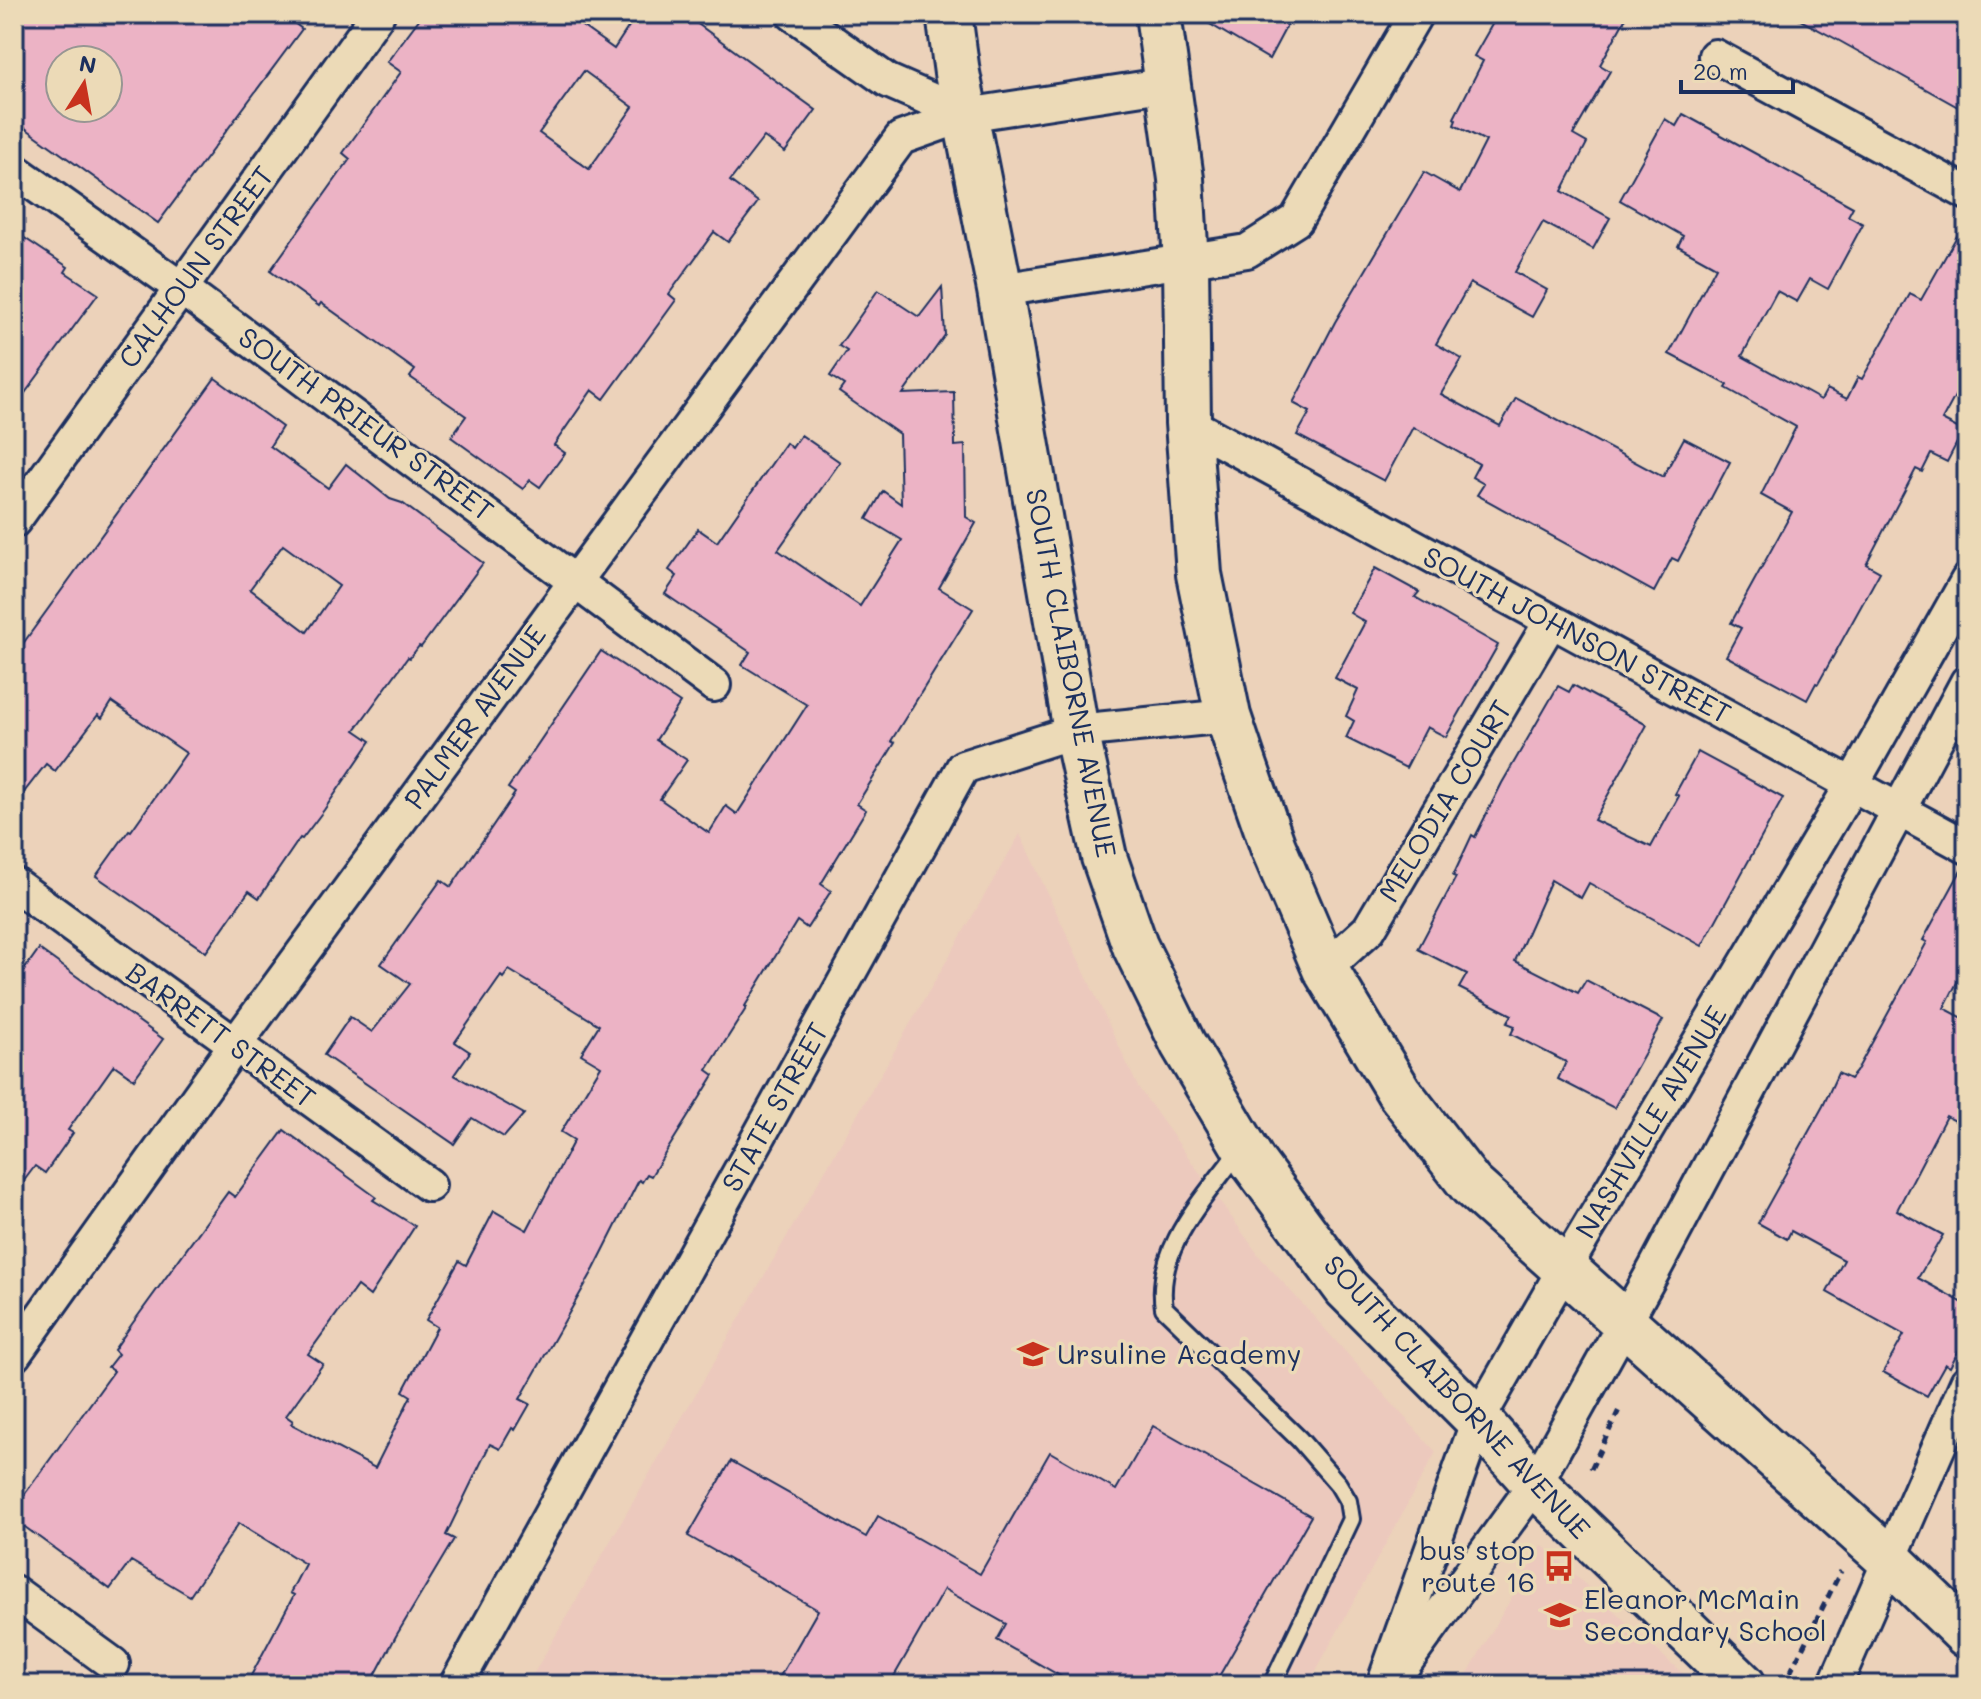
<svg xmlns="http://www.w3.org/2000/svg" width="1981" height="1699" font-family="Mali,sans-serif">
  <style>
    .built { fill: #ecc9bd }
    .building { fill: #ecb3c5; stroke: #1b2f5e; stroke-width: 2; fill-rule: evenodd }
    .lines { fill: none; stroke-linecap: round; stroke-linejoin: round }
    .lane-casing { stroke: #1b2f5e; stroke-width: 22 }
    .street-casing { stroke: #1b2f5e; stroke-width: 38 }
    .primary-casing { stroke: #1b2f5e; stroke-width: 50 }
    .path { stroke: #1b2f5e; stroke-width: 5; stroke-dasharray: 8 6; stroke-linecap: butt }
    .lane { stroke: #ecdab7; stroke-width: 16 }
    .street { stroke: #ecdab7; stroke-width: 32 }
    .primary { stroke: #ecdab7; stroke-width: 44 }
    .labels { text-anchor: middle; stroke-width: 7; stroke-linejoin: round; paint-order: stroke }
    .street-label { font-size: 28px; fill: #1b2f5e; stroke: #ecdab7 }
    .poi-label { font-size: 28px; fill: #1b2f5e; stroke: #ecdab7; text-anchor: start }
  </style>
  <rect width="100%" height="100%" fill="#ecd2ba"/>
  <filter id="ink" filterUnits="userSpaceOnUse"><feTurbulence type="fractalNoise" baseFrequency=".0125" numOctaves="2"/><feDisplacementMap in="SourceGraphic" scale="16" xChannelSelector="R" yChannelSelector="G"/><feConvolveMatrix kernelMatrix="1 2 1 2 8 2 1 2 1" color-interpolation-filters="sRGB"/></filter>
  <g filter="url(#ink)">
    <g class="built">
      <polygon points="1020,834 1138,1087 1260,1257 1436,1452 1308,1685 527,1685"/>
      <polygon points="1542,1545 1695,1685 1461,1685"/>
    </g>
    <g class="building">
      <path d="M14,14H282L302,29L158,223L14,120ZM60,60H108V108H60Z"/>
      <path d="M423,14H565L614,49L637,14H684L816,110L785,152L764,137L730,181L758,202L728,242L714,232L669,294L676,300L604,399L592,390L554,445L565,453L540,487L530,480L523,489L451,437L466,416L410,377L415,370L321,303L319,306L270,271L350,159L343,153L401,72L387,62ZM584,71L633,107L589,169L539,133Z"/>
      <polygon points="1193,14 1293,14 1269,59"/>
      <polygon points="1498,14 1628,14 1600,65 1610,71 1573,135 1587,143 1562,191 1610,218 1593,249 1543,222 1515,272 1547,290 1532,317 1470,283 1436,344 1462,359 1441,394 1500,426 1516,398 1663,477 1684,438 1730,462 1678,561 1672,558 1654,592 1477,495 1484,484 1472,477 1479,464 1413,427 1384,481 1297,435 1310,412 1293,403 1335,322 1424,172 1460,192 1486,141 1454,125 1456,120 1454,118 1483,61 1474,56"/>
      <polygon points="1789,14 1967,14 1967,112 1836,39"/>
      <polygon points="1683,114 1853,207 1848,216 1863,224 1828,289 1810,279 1797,302 1777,291 1742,356 1821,400 1827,389 1847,399 1858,377 1862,379 1910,294 1921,300 1967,218 1967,374 1942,420 1963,431 1947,462 1931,454 1922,472 1916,469 1866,564 1880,572 1818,684 1816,683 1807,700 1726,656 1741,628 1731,623 1792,512 1761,495 1796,427 1726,388 1728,385 1669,354 1716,267 1678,246 1683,236 1620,200 1665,119 1676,126"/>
      <polygon points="14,231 68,267 65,272 98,294 14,408"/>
      <polygon points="942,287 945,335 903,394 954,392 955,446 965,445 966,517 976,523 939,588 973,609 891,741 895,743 857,804 866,810 821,884 831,891 807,928 797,921 745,1006 747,1007 707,1070 714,1075 651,1176 647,1174 642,1182 639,1180 594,1269 520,1399 530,1404 515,1430 512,1428 500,1449 490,1444 446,1535 454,1539 396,1636 370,1685 246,1685 294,1595 290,1593 305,1564 239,1523 190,1596 131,1561 110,1589 14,1519 14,1509 114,1371 108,1367 118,1354 114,1350 132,1324 228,1192 235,1197 284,1130 376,1197 373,1200 415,1226 370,1296 357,1286 308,1354 323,1364 286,1416 293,1421 291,1424 375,1468 411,1396 403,1391 437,1327 426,1320 459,1261 466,1265 494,1211 527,1230 574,1140 561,1132 601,1066 581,1054 599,1025 509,970 503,978 501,976 455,1042 470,1052 454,1075 524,1114 504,1137 472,1118 454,1144 324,1055 350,1017 372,1032 410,984 381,964 441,880 451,887 515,793 508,788 601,651 680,703 656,740 687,760 660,799 709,833 726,806 737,814 807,705 742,665 750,652 665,594 677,576 669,570 698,529 717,542 786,443 792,448 801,435 840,462 778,550 860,606 902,540 867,519 883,491 901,504 899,434 839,392 844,385 830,376 847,351 839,346 878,290 919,317"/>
      <path d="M215,378L282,427L270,446L328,488L346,464L390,499L402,503L483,563L421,647L419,646L410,658L408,657L355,730L371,741L324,810L302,839L300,838L259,898L249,891L206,952L96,876L129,830L131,831L186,753L112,702L102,718L98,715L55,771L46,764L14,805V656ZM283,545L339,586L307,632L250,589Z"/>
      <polygon points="1375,568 1419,592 1415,597 1498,645 1446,737 1427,727 1406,768 1346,738 1354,721 1346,716 1358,690 1335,678 1365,622 1350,613"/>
      <polygon points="1573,685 1647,725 1594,820 1651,847 1679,796 1675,794 1698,752 1783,798 1702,946 1589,883 1581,898 1551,880 1515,961 1578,993 1586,980 1663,1020 1614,1108 1558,1079 1566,1062 1511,1034 1515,1026 1507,1023 1512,1015 1459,988 1467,974 1418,949 1456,877 1453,876 1472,835 1475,837 1502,783 1558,686 1569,692"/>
      <polygon points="1964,865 1967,866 1967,963 1944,1008 1967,1020 1967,1127 1946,1116 1897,1210 1943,1235 1918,1278 1967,1305 1967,1334 1950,1367 1945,1364 1927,1396 1883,1372 1904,1335 1827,1292 1844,1260 1791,1231 1787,1239 1758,1223 1823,1106 1838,1073 1850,1079 1856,1072 1927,942 1923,940"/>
      <polygon points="39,949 163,1039 134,1079 114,1065 68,1130 73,1133 45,1173 35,1166 14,1194 14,984"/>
      <polygon points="1153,1426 1311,1516 1214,1685 1076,1685 997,1640 1006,1624 944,1589 889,1685 775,1685 818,1610 688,1536 731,1461 866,1537 878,1516 980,1574 1050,1452 1116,1490"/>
    </g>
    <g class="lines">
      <defs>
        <path id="lane" d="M1240,1149C1207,1196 1154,1247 1164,1308L1299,1439L1338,1484L1348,1501L1351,1519L1272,1685"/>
        <g id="street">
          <polyline points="793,14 888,81 966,115"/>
          <polyline points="1715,56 1967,193"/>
          <polyline points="14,170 181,288 714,685"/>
          <polyline points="1000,290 1247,251 1296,220 1416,14"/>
          <polyline points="1188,423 1967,847"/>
          <polyline points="14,521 378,14"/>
          <polyline points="14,884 429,1185"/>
          <polyline points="1325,969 1369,929 1551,621"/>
          <polyline points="14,1355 235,1045 901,138 966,115 1169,84"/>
          <polyline points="14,1592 113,1664"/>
          <polyline points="1400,1670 1535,1484 1655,1268 1967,682"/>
          <polyline points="456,1685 963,767 1076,731 1228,716"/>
          <polyline points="1383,1685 1478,1420 1564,1269 1853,783 1967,581"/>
          <polyline points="1835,1685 1967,1382"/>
        </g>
        <g id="primary">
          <polyline points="949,14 957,73 1000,290 1076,731 1104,857 1135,946 1183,1044 1253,1162 1346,1288 1478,1420 1535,1484 1743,1685"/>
          <polyline points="1158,14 1181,179 1186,263 1188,423 1199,574 1228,716 1242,758 1273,847 1325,969 1399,1092 1471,1185 1890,1560 1967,1635"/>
        </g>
      </defs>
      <use href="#lane" class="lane-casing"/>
      <use href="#street" class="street-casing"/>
      <use href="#primary" class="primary-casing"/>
      <g class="path">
        <polyline points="1591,1469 1619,1410"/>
        <polyline points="1790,1673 1841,1571"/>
      </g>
      <use href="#lane" class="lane"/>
      <use href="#street" class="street"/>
      <use href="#primary" class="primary"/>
    </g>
  </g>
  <defs>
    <symbol id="school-bare" viewBox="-9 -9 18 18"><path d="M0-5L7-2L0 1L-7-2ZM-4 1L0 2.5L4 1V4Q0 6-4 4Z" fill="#c8321e" stroke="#ecdab7" stroke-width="2.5" paint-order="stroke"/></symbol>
    <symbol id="bus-bare" viewBox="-9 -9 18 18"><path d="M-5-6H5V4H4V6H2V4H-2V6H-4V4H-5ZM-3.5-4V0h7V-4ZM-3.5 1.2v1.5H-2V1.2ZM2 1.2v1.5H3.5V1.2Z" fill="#c8321e" stroke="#ecdab7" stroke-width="2.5" paint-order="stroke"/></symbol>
  </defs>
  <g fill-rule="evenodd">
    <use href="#school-bare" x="1011" y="1332" width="44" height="44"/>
    <use href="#bus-bare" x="1537" y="1544" width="44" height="44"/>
    <use href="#school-bare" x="1538" y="1593" width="44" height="44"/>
  </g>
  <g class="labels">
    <g class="street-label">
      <text transform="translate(196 267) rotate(-54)" y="10">CALHOUN STREET</text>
      <text transform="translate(366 424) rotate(36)" y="10">SOUTH PRIEUR STREET</text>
      <text transform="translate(1577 635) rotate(28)" y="10">SOUTH JOHNSON STREET</text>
      <text transform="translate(1071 673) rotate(79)" y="10">SOUTH CLAIBORNE AVENUE</text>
      <text transform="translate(475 717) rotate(-54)" y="10">PALMER AVENUE</text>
      <text transform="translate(1445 801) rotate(-59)" y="10">MELODIA COURT</text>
      <text transform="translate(221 1035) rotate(36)" y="10">BARRETT STREET</text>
      <text transform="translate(775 1107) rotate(-61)" y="10">STATE STREET</text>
      <text transform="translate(1651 1122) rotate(-59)" y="10">NASHVILLE AVENUE</text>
      <text transform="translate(1457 1397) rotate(47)" y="10">SOUTH CLAIBORNE AVENUE</text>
    </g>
    <g class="poi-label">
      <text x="1057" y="1364">Ursuline Academy</text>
      <text x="1535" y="1560" text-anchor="end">bus stop<tspan x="1535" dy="32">route 16</tspan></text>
      <text x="1584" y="1609">Eleanor McMain<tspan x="1584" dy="32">Secondary School</tspan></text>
    </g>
  </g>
  <rect width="1981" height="1699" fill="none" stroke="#ecdab7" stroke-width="48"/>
  <rect x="24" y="24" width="1933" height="1651" fill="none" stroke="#1b2f5e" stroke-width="3" filter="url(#ink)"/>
  <g transform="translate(84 84) rotate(11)"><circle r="38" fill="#ecdab7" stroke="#989693" stroke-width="2"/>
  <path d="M0-6L14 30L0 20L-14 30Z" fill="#c8321e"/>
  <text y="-12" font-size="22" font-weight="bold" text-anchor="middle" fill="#1b2f5e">N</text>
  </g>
  <path d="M1681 80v12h112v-12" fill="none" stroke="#1b2f5e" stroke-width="4"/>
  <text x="1693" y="80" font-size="24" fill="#1b2f5e" stroke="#ecdab7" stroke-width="6" paint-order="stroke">20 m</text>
</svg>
